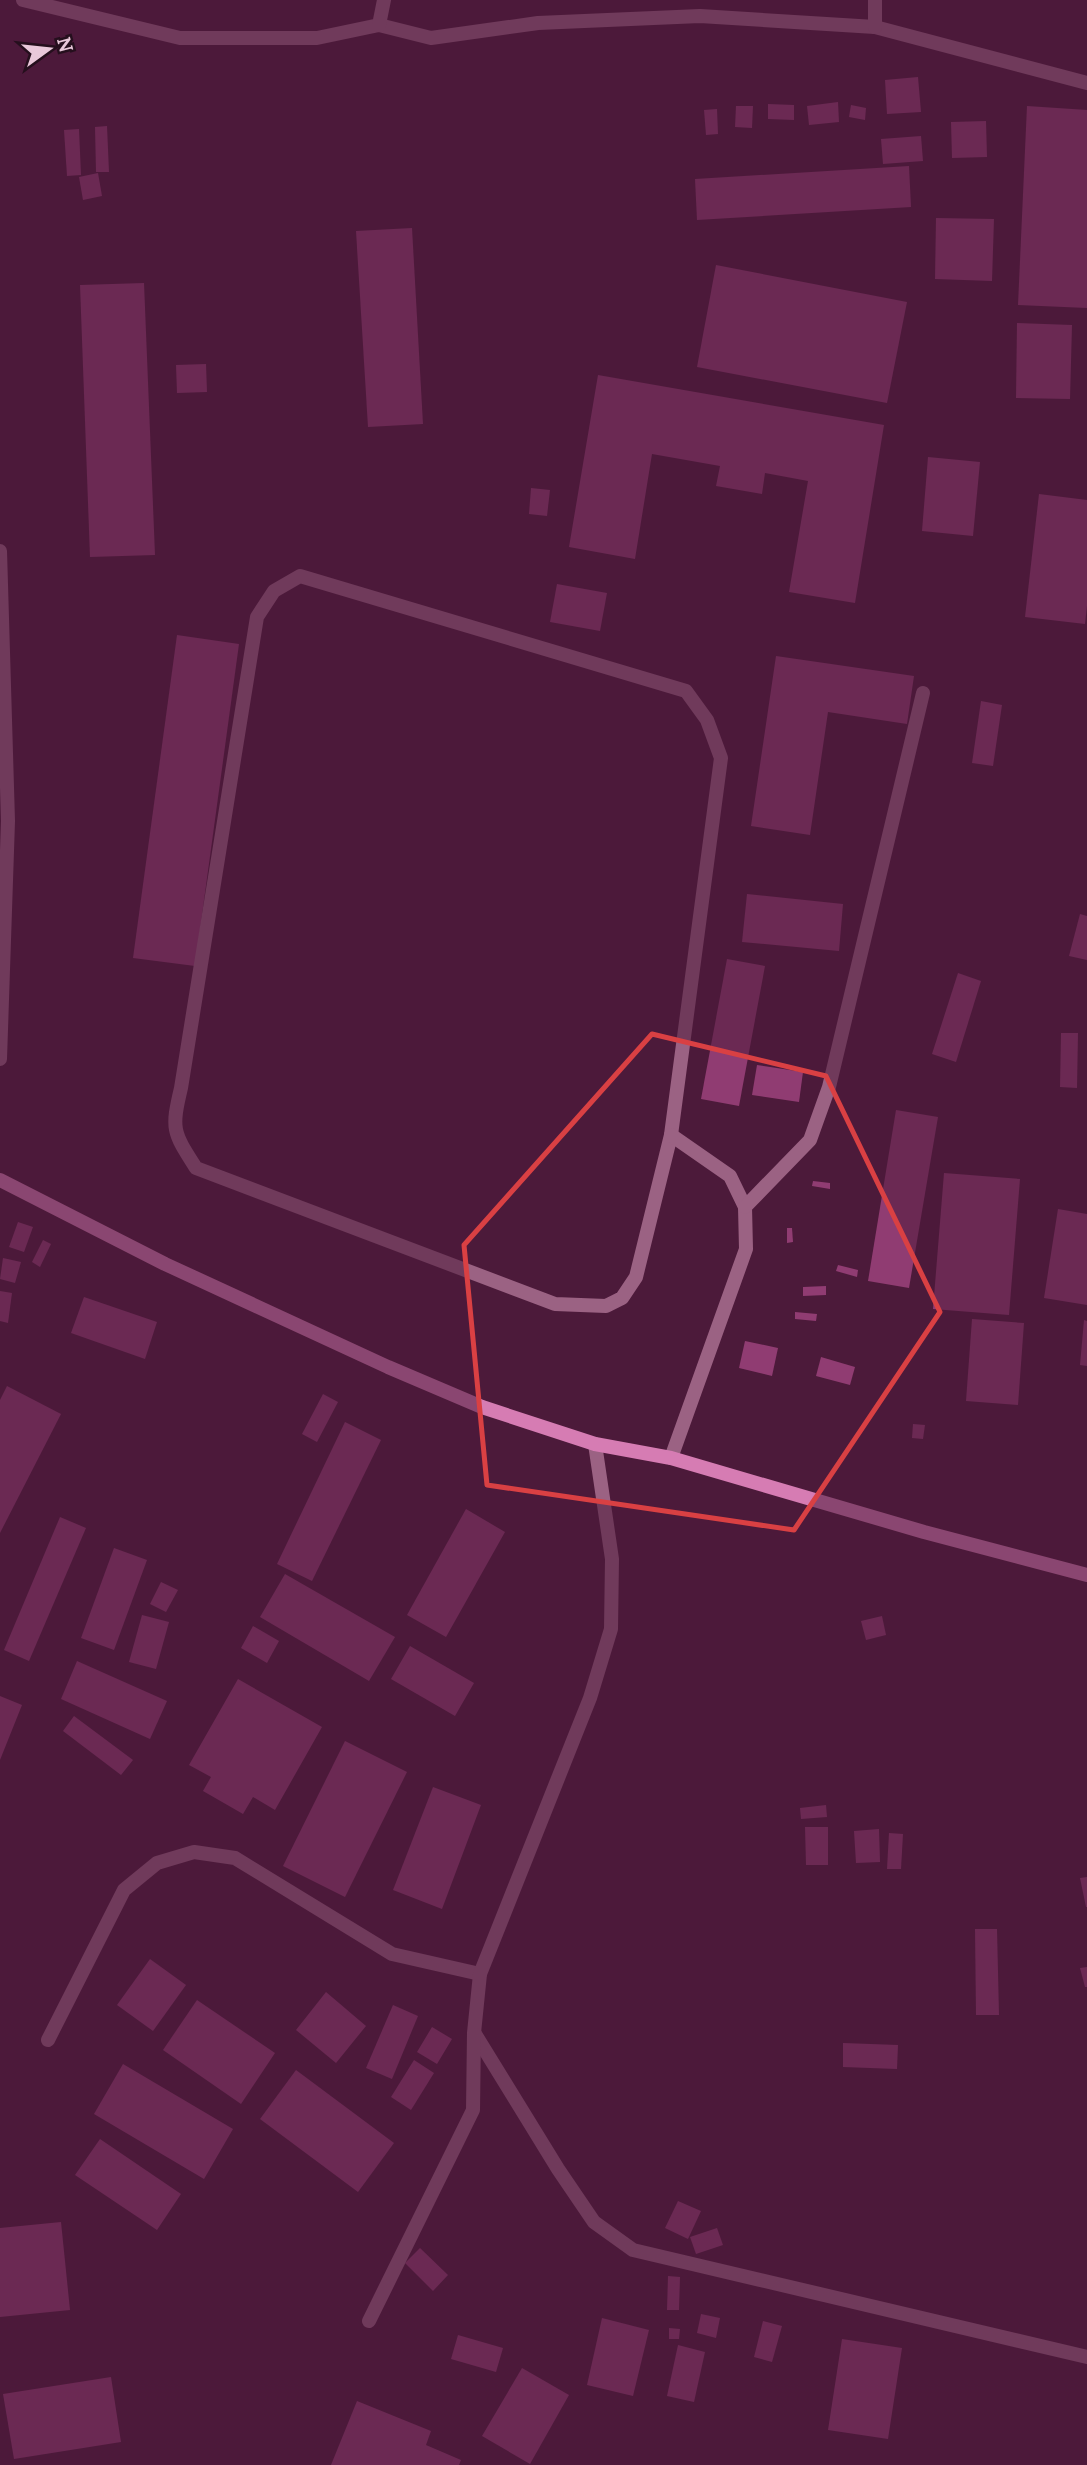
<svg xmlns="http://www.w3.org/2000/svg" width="1087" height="2465" font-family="Lora,serif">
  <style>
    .building { fill: #903c72 }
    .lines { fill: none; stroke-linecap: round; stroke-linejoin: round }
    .lane { stroke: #9b6283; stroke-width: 14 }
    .street { stroke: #9b6283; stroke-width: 14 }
    .secondary { stroke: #d67cb3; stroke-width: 14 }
    .marked { fill: none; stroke: #d94043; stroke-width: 5; stroke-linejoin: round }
  </style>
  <rect width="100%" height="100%" fill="#4c1a3a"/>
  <g class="building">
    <polygon points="918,77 921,112 887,114 885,80"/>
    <polygon points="838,102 839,122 809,125 807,106"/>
    <polygon points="768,104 794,105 794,120 768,119"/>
    <polygon points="851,105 866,108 865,120 849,117"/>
    <polygon points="736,106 753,106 752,128 735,127"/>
    <polygon points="1027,106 1087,110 1087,308 1018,305"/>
    <polygon points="717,109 718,134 706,135 704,110"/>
    <polygon points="986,121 987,157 952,158 951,122"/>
    <polygon points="107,126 109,172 96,172 95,127"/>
    <polygon points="79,129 81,175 67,176 64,130"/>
    <polygon points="921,136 923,161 883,164 881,139"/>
    <polygon points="909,166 911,207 697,220 695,179"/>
    <polygon points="98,173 102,196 83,200 79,177"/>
    <polygon points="936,218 994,219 992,281 935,279"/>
    <polygon points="412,228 423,424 368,427 356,231"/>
    <polygon points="716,265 907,302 887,403 697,367"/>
    <polygon points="144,283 155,555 90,557 80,285"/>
    <polygon points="1017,323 1072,325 1070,399 1016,398"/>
    <polygon points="206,364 207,392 177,393 176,365"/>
    <polygon points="598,375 884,425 855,603 789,592 808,481 765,473 762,494 716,486 720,466 652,454 635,559 569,547"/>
    <polygon points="928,457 980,462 973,536 922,531"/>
    <polygon points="531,488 550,490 547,516 529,514"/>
    <polygon points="1039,494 1087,500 1087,606 1085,624 1025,617"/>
    <polygon points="557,584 607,593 600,631 550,622"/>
    <polygon points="177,635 239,644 195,966 133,958"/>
    <polygon points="776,656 914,676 907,724 828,712 810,835 751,826"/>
    <polygon points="981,701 1002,705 993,766 972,763"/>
    <polygon points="747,894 843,904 839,951 742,942"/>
    <polygon points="1080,914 1087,916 1087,960 1069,956"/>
    <polygon points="727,959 765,966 739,1106 701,1099"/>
    <polygon points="958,973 981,981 956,1062 932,1054"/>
    <polygon points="1061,1033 1078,1033 1077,1088 1060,1087"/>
    <polygon points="757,1065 803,1072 799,1102 752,1095"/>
    <polygon points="896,1110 938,1117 909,1288 868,1281"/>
    <polygon points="944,1173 1020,1179 1009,1315 933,1309"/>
    <polygon points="813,1181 830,1183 830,1189 812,1186"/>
    <polygon points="1058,1209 1087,1214 1087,1305 1044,1298"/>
    <polygon points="18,1222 33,1227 24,1252 9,1247"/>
    <polygon points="787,1228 792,1228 793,1242 787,1243"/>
    <polygon points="43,1240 51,1244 40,1267 32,1262"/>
    <polygon points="3,1258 21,1262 15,1283 0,1279"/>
    <polygon points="838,1265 858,1270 857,1277 836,1271"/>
    <polygon points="826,1286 826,1295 803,1296 803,1287"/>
    <polygon points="0,1291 12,1293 8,1323 0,1321"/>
    <polygon points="84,1297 157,1322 145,1359 71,1333"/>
    <polygon points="795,1312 817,1314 816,1321 795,1319"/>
    <polygon points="972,1319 1024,1323 1018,1405 966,1401"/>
    <polygon points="1084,1320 1087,1321 1087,1366 1080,1365"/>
    <polygon points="745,1341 778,1348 772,1376 739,1368"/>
    <polygon points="821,1357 855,1367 850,1385 816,1376"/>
    <polygon points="7,1386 61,1414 0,1533 0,1400"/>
    <polygon points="323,1394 338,1402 317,1442 302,1434"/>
    <polygon points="345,1422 381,1440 312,1581 277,1564"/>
    <polygon points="913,1424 925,1425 923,1439 912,1438"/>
    <polygon points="466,1509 505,1532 446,1637 407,1615"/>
    <polygon points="60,1517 86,1528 29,1661 4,1650"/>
    <polygon points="114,1548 147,1560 114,1650 81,1638"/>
    <polygon points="285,1574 395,1637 369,1681 260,1617"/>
    <polygon points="161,1582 178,1590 166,1612 150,1604"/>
    <polygon points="142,1615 169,1622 156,1669 129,1662"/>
    <polygon points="882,1616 886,1635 866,1640 861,1621"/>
    <polygon points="253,1626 279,1641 267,1663 241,1648"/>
    <polygon points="410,1646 474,1683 455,1716 391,1679"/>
    <polygon points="77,1661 167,1701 150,1739 61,1699"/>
    <polygon points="238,1679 322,1727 275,1810 253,1797 243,1814 203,1791 211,1777 189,1765"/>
    <polygon points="0,1696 22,1705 0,1760"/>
    <polygon points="74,1716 133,1760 121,1775 63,1731"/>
    <polygon points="345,1741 407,1772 345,1897 283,1866"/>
    <polygon points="433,1787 481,1805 442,1909 393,1890"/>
    <polygon points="826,1805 827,1817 801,1819 800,1808"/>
    <polygon points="805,1827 828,1827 828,1865 806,1865"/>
    <polygon points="879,1829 880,1862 856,1863 854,1831"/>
    <polygon points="889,1833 903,1834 901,1869 887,1869"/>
    <polygon points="1087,1877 1087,1907 1086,1907 1080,1878"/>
    <polygon points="975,1929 997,1929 999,2015 976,2015"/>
    <polygon points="150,1959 186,1985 153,2031 117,2005"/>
    <polygon points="1087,1967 1087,1987 1085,1987 1080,1968"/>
    <polygon points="326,1992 366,2026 336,2063 296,2030"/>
    <polygon points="197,2000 275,2053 241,2104 163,2050"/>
    <polygon points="393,2005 418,2016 392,2079 366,2068"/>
    <polygon points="432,2027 452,2039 437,2064 417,2052"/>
    <polygon points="843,2043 898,2045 897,2069 843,2067"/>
    <polygon points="414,2060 434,2073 411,2110 391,2097"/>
    <polygon points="123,2064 233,2129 204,2179 94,2114"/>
    <polygon points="296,2070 394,2143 358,2192 260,2119"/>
    <polygon points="100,2139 181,2194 157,2230 75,2175"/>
    <polygon points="678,2201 701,2211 688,2239 665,2228"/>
    <polygon points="61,2222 70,2310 0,2317 0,2228"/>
    <polygon points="717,2228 723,2245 696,2254 690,2237"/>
    <polygon points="420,2248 448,2275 433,2291 405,2263"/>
    <polygon points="668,2276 680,2277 679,2310 667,2310"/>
    <polygon points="701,2314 720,2318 716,2338 697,2333"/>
    <polygon points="602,2318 649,2330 633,2396 587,2385"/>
    <polygon points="763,2321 782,2326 772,2362 754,2357"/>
    <polygon points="669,2328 680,2329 679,2339 669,2339"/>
    <polygon points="458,2335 503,2348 496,2372 451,2359"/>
    <polygon points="842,2339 902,2348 888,2439 828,2430"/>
    <polygon points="678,2345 705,2352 694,2402 667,2396"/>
    <polygon points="522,2368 569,2395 530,2464 482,2436"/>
    <polygon points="111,2377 121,2442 14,2459 3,2394"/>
    <polygon points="357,2401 431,2431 426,2445 461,2460 459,2465 331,2465"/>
  </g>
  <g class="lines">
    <g class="lane">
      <path d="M300,576L686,691L707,720L721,758L671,1135L636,1277L622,1298L606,1306L555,1304L196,1168C173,1132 171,1130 181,1088L257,617L274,591Z"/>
      <polyline points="671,1135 730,1176 745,1207 746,1249 671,1458"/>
      <polyline points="745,1207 810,1140 829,1087 923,693"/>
    </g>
    <g class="street">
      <polyline points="23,0 180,38 317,38 379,25 431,38 538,23 700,16 875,27 1087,83"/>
      <polyline points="379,25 384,0"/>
      <polyline points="875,27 875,0"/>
      <polyline points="0,551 8,821 0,1059"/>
      <polyline points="475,2034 558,2169 594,2222 633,2250 1087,2357"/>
      <polyline points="48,2040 124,1890 157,1863 194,1852 235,1858 392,1954 480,1974"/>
      <polyline points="369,2321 473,2110 474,2033 480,1974 590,1698 611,1629 612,1559 595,1444"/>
    </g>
    <polyline class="secondary" points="0,1180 165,1264 388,1367 482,1407 595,1444 671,1458 924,1532 1087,1575"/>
  </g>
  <path d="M0 0H1087V2465H0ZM652,1034L826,1076L940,1312L794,1530L487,1485L464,1245Z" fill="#4c1a3a" fill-opacity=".55" fill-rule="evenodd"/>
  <path class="marked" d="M652,1034L826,1076L940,1312L794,1530L487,1485L464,1245Z"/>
  <g transform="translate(49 49) rotate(75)" stroke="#250f1d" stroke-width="5" paint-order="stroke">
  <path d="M0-5L12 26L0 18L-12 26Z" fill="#e9c8da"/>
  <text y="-10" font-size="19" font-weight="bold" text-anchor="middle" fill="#e9c8da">N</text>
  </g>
</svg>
